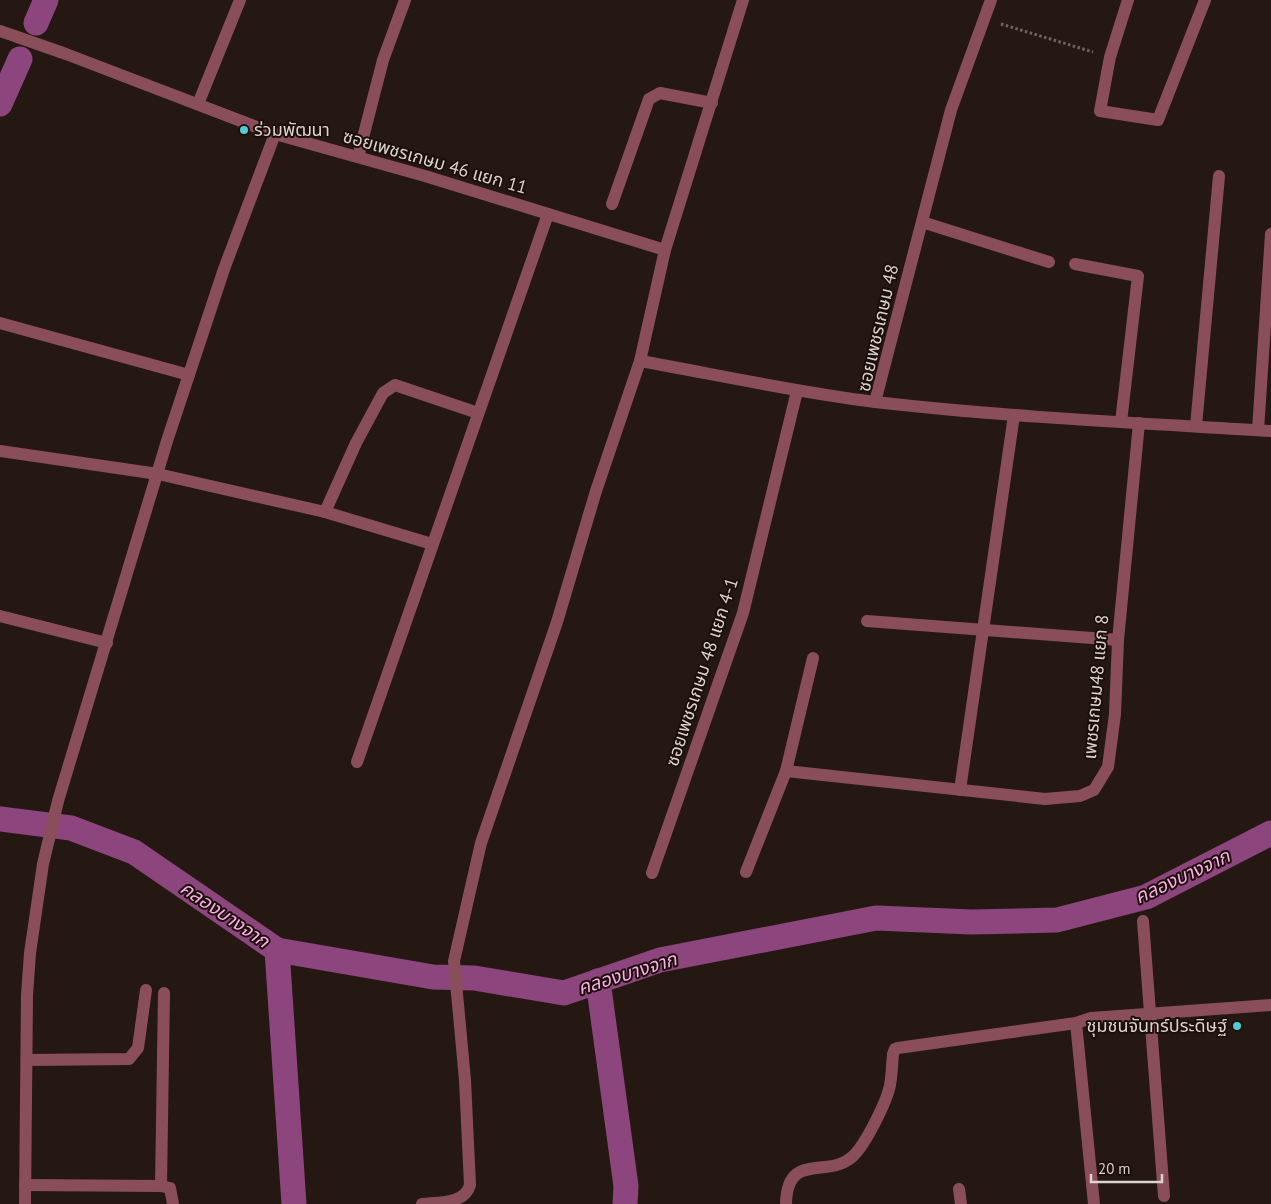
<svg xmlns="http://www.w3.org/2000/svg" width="1271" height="1204" font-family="'PT Sans','Noto Sans Thai',sans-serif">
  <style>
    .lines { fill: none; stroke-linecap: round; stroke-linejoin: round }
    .canal { stroke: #8c457d; stroke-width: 25 }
    .path { stroke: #70645f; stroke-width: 3; stroke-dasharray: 2.5 2.5; stroke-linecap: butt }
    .minor { stroke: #8a4e5a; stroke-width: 12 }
    .poi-dot { fill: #51ccd3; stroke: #1c0f0a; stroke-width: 2 }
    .labels { text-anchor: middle; stroke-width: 4; stroke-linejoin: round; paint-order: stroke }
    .poi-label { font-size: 18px; fill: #dcd2ce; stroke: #1c0f0a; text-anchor: start }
    .street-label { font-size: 18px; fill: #dcd2ce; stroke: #1c0f0a }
    .water-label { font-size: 19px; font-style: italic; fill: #fcace9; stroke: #1c0f0a }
  </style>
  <rect width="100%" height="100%" fill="#251813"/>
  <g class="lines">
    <g class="canal">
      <polyline points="36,23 46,0"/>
      <polyline points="0,104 20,59"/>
      <polyline points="0,819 71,828 134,852 277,950 433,977 474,978 564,993 660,960 876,918 972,922 1057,920 1146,897 1271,833"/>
      <polyline points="277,950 294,1204"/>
      <polyline points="598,981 626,1186 625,1204"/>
    </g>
    <polyline class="path" points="1001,24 1093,52"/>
    <g class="minor">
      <polyline points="1128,0 1110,57 1100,111 1158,120 1205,0"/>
      <polyline points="0,31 66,54 275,134 425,176 665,250"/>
      <polyline points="198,104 240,0"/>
      <polyline points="358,157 383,60 405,0"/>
      <polyline points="612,204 649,99 660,93 712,103"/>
      <polyline points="922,222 1049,262"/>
      <polyline points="1075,264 1138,276 1121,422"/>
      <polyline points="0,323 189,375"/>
      <path d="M640,361C718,375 795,392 875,402C1006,417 1139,423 1271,431"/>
      <polyline points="875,402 951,110 991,0"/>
      <polyline points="1196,426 1219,176"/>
      <polyline points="1258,430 1271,234"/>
      <polyline points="0,451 158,474 325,512 432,544"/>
      <polyline points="325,512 356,443 383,393 395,385 478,413"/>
      <polyline points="0,616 107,643"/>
      <polyline points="867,621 1118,640"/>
      <polyline points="357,762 548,214"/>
      <polyline points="786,771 1045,799 1080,796 1094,790 1108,767 1115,714 1118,640 1139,423"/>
      <polyline points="960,790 1014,415"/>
      <polyline points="746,872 786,771 813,658"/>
      <polyline points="652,873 743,613 797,391"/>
      <polyline points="1143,921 1164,1196"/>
      <polyline points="1076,1023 1094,1204"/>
      <polyline points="27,1060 129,1059 138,1048 146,990"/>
      <polyline points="25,1185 161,1186 170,1188 173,1204"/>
      <polyline points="161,1186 164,993"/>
      <polyline points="959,1189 961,1204"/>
      <polyline points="25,1204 27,995 30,953 43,864 58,801 167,441 224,269 275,134"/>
      <path d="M422,1204C439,1202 465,1204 470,1185L465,1080L454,961L481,843L557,622L596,491L640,361L665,250L743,0"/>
      <path d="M786,1204C787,1151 827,1179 852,1157C865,1146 887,1101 890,1085C892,1075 892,1064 893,1054L895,1049L898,1048L1076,1023L1091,1018L1271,1005"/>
    </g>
  </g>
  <g class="poi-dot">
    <circle cx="244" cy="130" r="5"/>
    <circle cx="1237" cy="1026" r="5"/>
  </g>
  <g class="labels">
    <g class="poi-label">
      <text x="254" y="136">ร่วมพัฒนา</text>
      <text x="1227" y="1032" text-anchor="end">ชุมชนจันทร์ประดิษฐ์</text>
    </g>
    <g class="street-label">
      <text transform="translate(435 162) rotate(16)" y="6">ซอยเพชรเกษม 46 แยก 11</text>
      <text transform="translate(878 328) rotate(-77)" y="6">ซอยเพชรเกษม 48</text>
      <text transform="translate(702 672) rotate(-72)" y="6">ซอยเพชรเกษม 48 แยก 4-1</text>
      <text transform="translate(1096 687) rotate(-85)" y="6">เพชรเกษม48 แยก 8</text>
    </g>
    <g class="water-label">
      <text transform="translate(1182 876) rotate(-25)" y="7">คลองบางจาก</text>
      <text transform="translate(225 914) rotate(34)" y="7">คลองบางจาก</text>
      <text transform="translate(627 973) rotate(-17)" y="7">คลองบางจาก</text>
    </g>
  </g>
  <path d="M1091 1174v8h71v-8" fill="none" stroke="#dcd2ce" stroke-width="2.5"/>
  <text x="1098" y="1174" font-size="15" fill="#dcd2ce" stroke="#1c0f0a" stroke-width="4" paint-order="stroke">20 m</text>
</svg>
